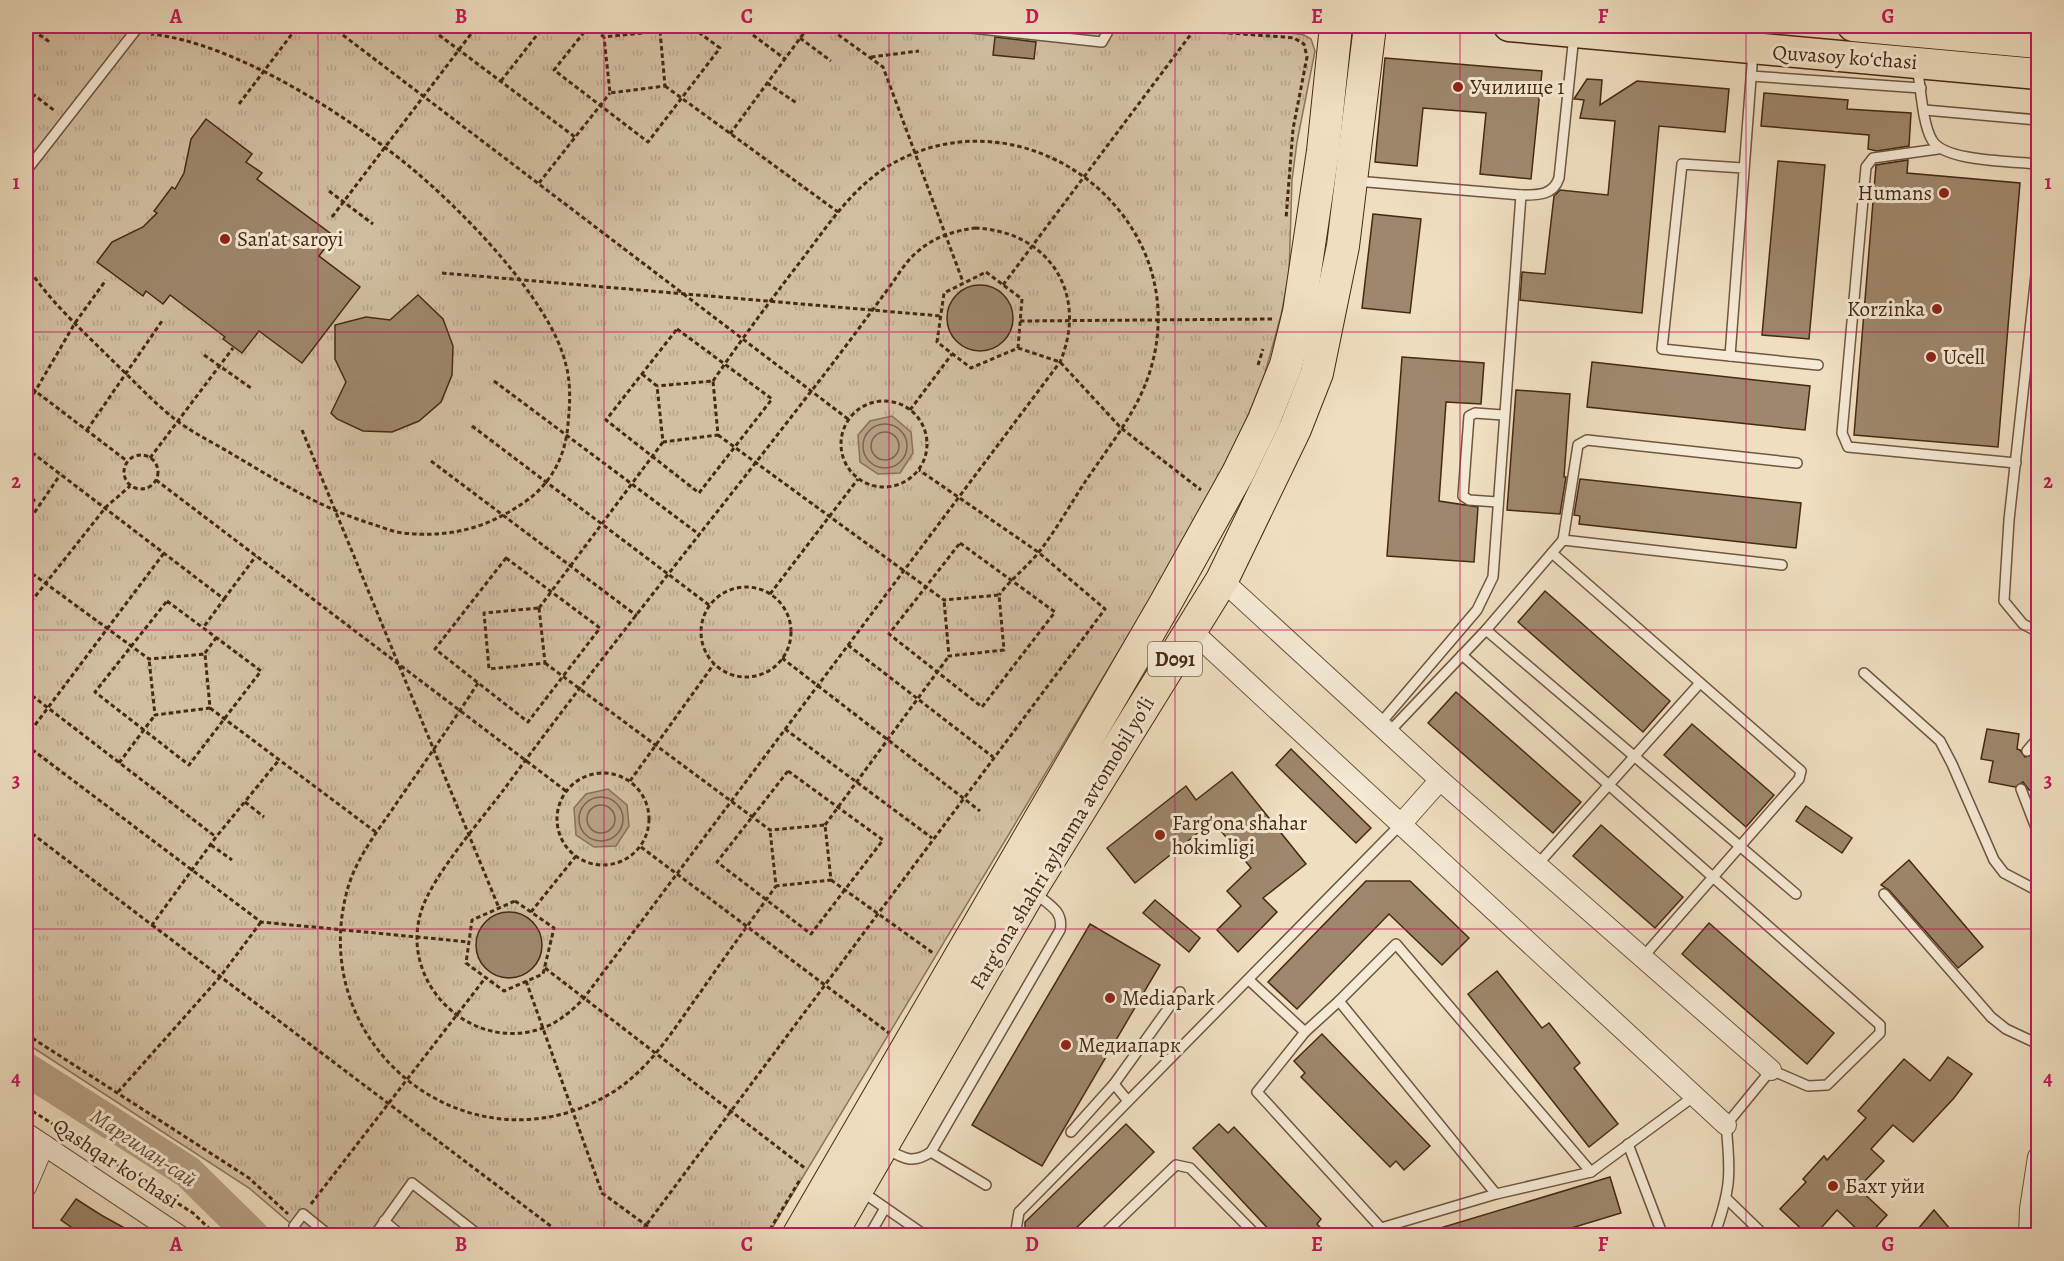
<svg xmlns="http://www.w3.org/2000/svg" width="2064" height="1261" font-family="Alegreya,serif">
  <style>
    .park { fill: url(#park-tufts); stroke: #8c745a; stroke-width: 1.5 }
    .water { fill: #b6a085; stroke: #8a7057; stroke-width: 1.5 }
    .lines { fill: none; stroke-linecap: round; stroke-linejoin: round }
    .shore { stroke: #7e644c; stroke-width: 1.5 }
    .river { stroke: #b6a085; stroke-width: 33 }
    .building { fill: #9e876c; stroke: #472912; stroke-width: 1.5 }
    .service-casing { stroke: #71563e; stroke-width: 12 }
    .minor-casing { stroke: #71563e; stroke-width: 22 }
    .primary-casing { stroke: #472912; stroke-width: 33 }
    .trunk-casing { stroke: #472912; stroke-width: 34 }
    .path { stroke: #472912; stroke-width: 3; stroke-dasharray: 4.5 3; stroke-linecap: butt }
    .service { stroke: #f5ead6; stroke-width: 9 }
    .minor { stroke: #f5ead6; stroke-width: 20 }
    .primary { stroke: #efdec0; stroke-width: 30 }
    .trunk { stroke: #efdec0; stroke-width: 32 }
    .grid { fill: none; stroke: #c2185b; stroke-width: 1.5; stroke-opacity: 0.55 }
    .poi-dot { fill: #8f2418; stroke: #f5ead6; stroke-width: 2 }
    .labels { text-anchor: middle; stroke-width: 6; stroke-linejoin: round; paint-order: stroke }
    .shield { fill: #f5ead6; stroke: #7b634d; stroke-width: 1.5 }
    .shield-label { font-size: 20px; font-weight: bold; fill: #472912 }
    .street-label { font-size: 21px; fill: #472912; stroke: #f5ead6 }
    .poi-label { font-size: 21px; fill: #472912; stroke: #f5ead6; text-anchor: start }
    .water-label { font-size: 22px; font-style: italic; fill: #684d34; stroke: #f5ead6 }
    .neatline { fill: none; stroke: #c2185b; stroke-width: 2 }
    .grid-label { font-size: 20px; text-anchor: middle; font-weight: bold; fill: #c2185b }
  </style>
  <defs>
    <pattern id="park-tufts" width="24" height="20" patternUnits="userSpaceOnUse" patternTransform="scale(1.5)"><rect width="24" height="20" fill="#d2bfa2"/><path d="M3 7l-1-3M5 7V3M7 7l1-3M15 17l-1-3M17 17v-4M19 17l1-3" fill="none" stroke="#b6a48a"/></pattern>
  </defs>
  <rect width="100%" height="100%" fill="#efdec0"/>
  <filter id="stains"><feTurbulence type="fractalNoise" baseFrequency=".00333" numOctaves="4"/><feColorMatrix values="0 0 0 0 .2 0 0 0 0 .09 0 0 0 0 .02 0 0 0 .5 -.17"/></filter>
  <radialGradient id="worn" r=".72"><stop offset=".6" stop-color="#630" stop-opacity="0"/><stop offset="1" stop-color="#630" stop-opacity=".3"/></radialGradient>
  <polygon class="park" points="26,26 1241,26 1304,35 1311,39 1315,51 1297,142 1292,180 1289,275 1281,315 1265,373 1243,428 1188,536 768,1235 304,1235 249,1188 26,1043"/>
  <g class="water">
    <polygon points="892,416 911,432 913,453 900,473 878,474 860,462 858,435 870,421"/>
    <polygon points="608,789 627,805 629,826 616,846 594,847 576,835 574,808 586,794"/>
  </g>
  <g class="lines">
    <g class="shore">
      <circle cx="885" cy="446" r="22"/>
      <circle cx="885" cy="446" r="14"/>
      <circle cx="601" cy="819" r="22"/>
      <circle cx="601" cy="819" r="14"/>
    </g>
    <polyline class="river" points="26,1069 188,1172 253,1236"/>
  </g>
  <g class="building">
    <polygon points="995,37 1036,42 1034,59 993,55"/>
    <polygon points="1385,58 1542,71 1531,179 1480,174 1486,113 1423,108 1417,166 1375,162"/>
    <polygon points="1587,79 1602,80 1600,105 1637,81 1729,89 1725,132 1659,126 1642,313 1520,300 1522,272 1545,274 1554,196 1560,190 1608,195 1615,121 1580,118 1584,100 1574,99"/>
    <polygon points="1764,93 1848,100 1847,109 1911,113 1909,146 1877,151 1868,149 1869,135 1761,126"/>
    <polygon points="206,119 252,154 246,162 262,173 257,179 334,236 319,256 360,287 302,363 259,331 242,353 223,339 225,337 170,295 163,304 146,291 143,296 97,262 112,242 143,227 157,213 154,211 172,187 175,189 184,173 191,139"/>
    <polygon points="1908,160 1907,173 2020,183 1998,447 1854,435 1876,165"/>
    <polygon points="1778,161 1825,165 1809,339 1762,335"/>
    <polygon points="1373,214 1421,219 1410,313 1362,308"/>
    <circle cx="980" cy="318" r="33"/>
    <polygon points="418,295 443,319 453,346 452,375 441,402 419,421 392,432 363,431 337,419 331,413 346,382 335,359 335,325 366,317 390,320"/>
    <polygon points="1402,357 1484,363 1481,404 1446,402 1439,501 1478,507 1474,562 1387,556"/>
    <polygon points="1592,362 1810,386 1805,430 1587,407"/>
    <polygon points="1516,390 1570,394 1564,477 1566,477 1560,514 1507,510"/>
    <polygon points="1580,479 1801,503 1796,548 1579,524 1580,516 1574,515"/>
    <polygon points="1545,591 1670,701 1643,732 1518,622"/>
    <polygon points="1456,692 1581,802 1553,833 1428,723"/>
    <polygon points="1692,724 1774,795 1746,827 1664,755"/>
    <polygon points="1987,729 2019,734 2017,749 2020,750 2025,757 2038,753 2038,791 2029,790 2023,782 2015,787 1989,782 1993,761 1981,759"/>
    <polygon points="1291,749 1371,828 1356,843 1276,765"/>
    <polygon points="1232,772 1306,864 1263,898 1277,912 1238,952 1217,930 1241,906 1227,891 1251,868 1213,821 1135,883 1107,848 1186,786 1196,800"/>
    <polygon points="1806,806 1852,838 1842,853 1796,821"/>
    <polygon points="1601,825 1683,897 1655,928 1573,856"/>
    <polygon points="1909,860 1983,947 1958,968 1889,890 1881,885"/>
    <polygon points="1366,881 1410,881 1469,938 1442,965 1389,914 1297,1009 1268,982"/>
    <polygon points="1155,900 1200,938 1189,952 1143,913"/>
    <circle cx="509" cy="945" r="33"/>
    <polygon points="1709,923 1834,1033 1807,1064 1682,954"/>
    <polygon points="1090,924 1160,965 1042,1166 972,1125"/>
    <polygon points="1497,971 1542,1028 1549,1023 1580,1063 1574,1068 1618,1124 1589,1147 1468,994"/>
    <polygon points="1322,1034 1430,1146 1404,1170 1396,1161 1390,1167 1301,1077 1305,1073 1294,1061"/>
    <polygon points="1948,1057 1972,1074 1954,1098 1913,1142 1893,1125 1871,1149 1884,1161 1858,1188 1887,1215 1868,1236 1864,1236 1837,1210 1814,1236 1809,1236 1780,1209 1806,1182 1803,1179 1824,1156 1827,1160 1866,1118 1858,1111 1904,1059 1930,1081"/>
    <polygon points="1126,1124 1154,1152 1068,1236 1025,1236 1025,1222"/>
    <polygon points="1219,1124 1228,1133 1234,1127 1321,1219 1317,1224 1328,1236 1275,1236 1193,1148"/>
    <polygon points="1610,1177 1621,1213 1545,1236 1428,1236 1427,1232"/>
    <polygon points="76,1199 101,1215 139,1236 84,1236 61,1220"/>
    <polygon points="1934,1210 1956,1236 1912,1236"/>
  </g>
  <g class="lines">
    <defs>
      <g id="service">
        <polyline points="952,26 1102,42 1111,26"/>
        <path d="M1917,67C1921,87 1922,123 1932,140C1944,162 2014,161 2038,164"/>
        <polyline points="1751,76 1921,88"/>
        <polyline points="1925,110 2038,120"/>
        <polyline points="1938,149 1873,158 1866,167 1842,433 1848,447 2016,463"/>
        <polyline points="1743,168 1682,164 1662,349 1730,356 1753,52"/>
        <polyline points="26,171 139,26"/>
        <path d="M1356,181L1521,195C1537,195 1553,196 1559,178L1574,35"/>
        <polyline points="2038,257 2009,520 2004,601 2023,624 2038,632"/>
        <polyline points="1730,356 1818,365"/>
        <polyline points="1497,502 1469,500 1463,496 1469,416 1475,413 1503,415"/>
        <polyline points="1563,540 1578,445 1587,440 1797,463"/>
        <polyline points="1552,553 1801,771 1799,779 1643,957"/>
        <polyline points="1486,630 1796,894"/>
        <path d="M1462,655L1880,1025V1033L1827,1085L1808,1086L1771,1070L1726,1125C1731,1174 1731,1189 1714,1236"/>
        <polyline points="1864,673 1940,741 1952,764 1994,860 2004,873 2038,891"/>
        <polyline points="1379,725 1477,610 1493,577 1521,195"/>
        <polyline points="1388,733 1486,630 1563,540 1782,565"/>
        <polyline points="2027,751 2038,738"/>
        <polyline points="2021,789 2038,833"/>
        <polyline points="1538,864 1700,683"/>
        <polyline points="1884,894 1991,1017 2006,1029 2038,1044"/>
        <polyline points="1249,980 1305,1032 1339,1001 1496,1194 1591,1172 1693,1097"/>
        <polyline points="1339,1001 1396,944 1591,1172"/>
        <polyline points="1305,1032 1257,1092 1381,1228 1384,1236"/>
        <polyline points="1114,1084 1128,1101"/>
        <polyline points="1071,1132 1114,1084 1180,992"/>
        <polyline points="1628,1144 1663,1236"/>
        <path d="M887,1149C904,1159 913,1164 931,1152L1060,930C1064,911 1049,905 1035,893"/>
        <polyline points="931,1152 986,1185"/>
        <polyline points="861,1191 926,1236"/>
        <polyline points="1727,1199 1765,1236"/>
        <polyline points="384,1221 402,1236"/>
        <polyline points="294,1226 303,1214 330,1236"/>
        <polyline points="1381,1228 1496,1194"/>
        <polyline points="374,1236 412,1183 480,1236"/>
        <polyline points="869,1236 885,1208"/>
        <polyline points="1015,1236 1019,1212 1401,824"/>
        <polyline points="1102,1236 1176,1165 1190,1168 1257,1236"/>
      </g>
      <g id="minor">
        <polyline points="1222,580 1440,780 1771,1070"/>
        <polyline points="1192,631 1726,1125"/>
        <polyline points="1401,824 1440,780"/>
        <polyline points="26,1133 180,1236"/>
        <polyline points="26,1187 44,1145"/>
        <polyline points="2029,1236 2030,1209 2038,1157"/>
      </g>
      <g id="primary">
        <polyline points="1509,26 2038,74"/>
        <polyline points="1853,26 2038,43"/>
      </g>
      <g id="trunk">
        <polyline points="798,1236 1165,604 1238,473 1264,420 1286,365 1299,312 1323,151 1336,26"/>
        <polyline points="830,1236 1031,889 1222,580 1295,429 1317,373 1343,246 1370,26"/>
      </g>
    </defs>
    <use href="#service" class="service-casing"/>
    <use href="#minor" class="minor-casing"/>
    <use href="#primary" class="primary-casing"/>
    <use href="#trunk" class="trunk-casing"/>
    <g class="path">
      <polyline points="27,26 51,43"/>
      <polyline points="331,26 848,419"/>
      <polyline points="427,26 575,137"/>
      <polyline points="589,26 554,70 648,142 720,48 690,26"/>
      <polyline points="589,26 604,37 660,31 665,86 610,93 604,37"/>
      <polyline points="741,26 785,59"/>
      <polyline points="826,26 883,67 963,282"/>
      <polyline points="1131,26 1284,37 1294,38 1304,44 1307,57 1293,129 1286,219"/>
      <polyline points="800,38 831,61"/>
      <polyline points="871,57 919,51"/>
      <polyline points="501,81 544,26"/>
      <polyline points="767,83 798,104"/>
      <polyline points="665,86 838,212"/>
      <polyline points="26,89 55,111"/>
      <polyline points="239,104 298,26"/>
      <polyline points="730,134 809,26"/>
      <polyline points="539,183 610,93"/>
      <polyline points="329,191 373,224"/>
      <polyline points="332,217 477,26"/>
      <path d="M975,228C1049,231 1089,294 1060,362L584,998C573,1010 559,1022 543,1028C471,1054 399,983 421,912C431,877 482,819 505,788C603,654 708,525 809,394C835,361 860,327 885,293C896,279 904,263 917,252C934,237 953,231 975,228Z"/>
      <path d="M26,265C50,302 83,331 114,362C134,381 154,403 176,420C193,433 214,443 232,454C278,481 320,508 372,524C382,527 393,532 403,533C450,538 488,528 526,501C552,483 566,454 568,424C570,404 571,384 566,365C551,300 461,209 410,167C345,114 235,43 151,34"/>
      <polygon points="986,272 1022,299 1018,348 971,368 937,342 944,293"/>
      <polyline points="442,273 941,316"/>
      <polyline points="1003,285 1197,26"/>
      <polyline points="1020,321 1273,319"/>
      <polygon points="677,329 772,399 699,493 606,420"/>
      <polyline points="1018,348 1060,362 1121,428 1201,490"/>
      <polyline points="204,355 251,388"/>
      <polyline points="1258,365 1263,349"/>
      <polyline points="642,374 657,386 663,442 718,435 713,381 657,386"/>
      <polyline points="494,381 700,535"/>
      <path d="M713,381C741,340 770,301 800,262C826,228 849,192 885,168C1021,83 1196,214 1151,368C1139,410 1109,446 1085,482C1070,505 1056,530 1039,552C1027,567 1011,579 999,595"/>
      <polyline points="26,384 127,461"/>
      <circle cx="884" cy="444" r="43"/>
      <polyline points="26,407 75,323 106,280"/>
      <polyline points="910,410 952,354"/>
      <polyline points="472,426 709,605"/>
      <polyline points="87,430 162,321"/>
      <polyline points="302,430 499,908"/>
      <polyline points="718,435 944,600 999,595 1004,650 949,656 944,600"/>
      <polyline points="26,448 224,599 203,628"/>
      <circle cx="141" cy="472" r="17"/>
      <polyline points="150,458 233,348"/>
      <polyline points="431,461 637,616"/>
      <polyline points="156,480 566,791"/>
      <polyline points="26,494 34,500 26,511"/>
      <polyline points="26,525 60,475"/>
      <polygon points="960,543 1055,612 982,707 889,634"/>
      <polygon points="506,558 600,628 528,722 435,649"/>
      <polyline points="26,569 149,659 205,654 210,708 155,715 149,659"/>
      <circle cx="746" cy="632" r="45"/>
      <polyline points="770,594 858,479"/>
      <polyline points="224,599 256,556"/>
      <polygon points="167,601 261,671 189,765 95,692"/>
      <polyline points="26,608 106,507 130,486"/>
      <polygon points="539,608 545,663 489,669 484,613"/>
      <polyline points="539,608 663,442"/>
      <polyline points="848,645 993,757"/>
      <polyline points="205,653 216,638"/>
      <polyline points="782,658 980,811"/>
      <polyline points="545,663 770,830 825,825 831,880 776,886 770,830"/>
      <path d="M478,683C452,723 425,762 398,801C378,831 354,860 346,895C308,1049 470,1175 608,1095C650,1071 674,1028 702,990C726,955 751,921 776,886"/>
      <polyline points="26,691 216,837"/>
      <polyline points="210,708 377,833"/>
      <polyline points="785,729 932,838"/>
      <polyline points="26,737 164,553"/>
      <polyline points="26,745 261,922 469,942"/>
      <polyline points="119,763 155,715"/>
      <polygon points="788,771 883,840 811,934 717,862"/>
      <circle cx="603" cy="819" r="46"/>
      <polyline points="630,781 714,664"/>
      <polyline points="245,802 264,817"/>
      <polyline points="825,825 949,656"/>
      <polyline points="26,829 152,925 216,837 279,760"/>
      <polyline points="211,845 232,860"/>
      <polyline points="641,847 889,1033"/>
      <polyline points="831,880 933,953"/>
      <polygon points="515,901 554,928 543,974 504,991 466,963 472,920"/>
      <polyline points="531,912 576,856"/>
      <polyline points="152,925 564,1236"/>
      <polyline points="545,968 806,1169"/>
      <polyline points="526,981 602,1193 661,1236"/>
      <polyline points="26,1034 249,1178 288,1214"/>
      <polyline points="118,1092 220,977 261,922"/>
      <polyline points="26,1107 193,1213 217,1236"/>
      <polyline points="311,1204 486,977"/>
      <polyline points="638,1236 1105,609 1038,552 919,470"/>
      <polyline points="766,1236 801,1178"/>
    </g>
    <use href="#service" class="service"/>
    <use href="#minor" class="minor"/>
    <use href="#primary" class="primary"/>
    <use href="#trunk" class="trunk"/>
  </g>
  <path class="grid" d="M318,26V1236M604,26V1236M889,26V1236M1175,26V1236M1460,26V1236M1746,26V1236M26,332H2038M26,630H2038M26,929H2038"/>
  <g class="poi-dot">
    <circle cx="1458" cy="87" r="6"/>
    <circle cx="1944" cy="193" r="6"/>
    <circle cx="225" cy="239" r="6"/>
    <circle cx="1937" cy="309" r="6"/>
    <circle cx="1931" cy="357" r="6"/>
    <circle cx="1160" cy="835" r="6"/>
    <circle cx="1110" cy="998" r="6"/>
    <circle cx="1066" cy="1045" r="6"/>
    <circle cx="1833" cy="1186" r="6"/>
  </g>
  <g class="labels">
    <rect class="shield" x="1148" y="642" width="54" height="34" rx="4.5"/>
    <g class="shield-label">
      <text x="1175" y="666">D091</text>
    </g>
    <g class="street-label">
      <text transform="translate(1845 57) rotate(4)" y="7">Quvasoy koʻchasi</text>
      <text transform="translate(1062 843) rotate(-59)" y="7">Fargʻona shahri aylanma avtomobil yoʻli</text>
      <text transform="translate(116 1163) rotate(33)" y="7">Qashqar koʻchasi</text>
    </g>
    <g class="poi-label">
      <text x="1470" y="94">Училище 1</text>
      <text x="1932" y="200" text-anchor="end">Humans</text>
      <text x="237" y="246">San'at saroyi</text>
      <text x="1925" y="316" text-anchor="end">Korzinka</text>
      <text x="1943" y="364">Ucell</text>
      <text x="1172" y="830">Farg'ona shahar<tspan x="1172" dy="24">hokimligi</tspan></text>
      <text x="1122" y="1005">Mediapark</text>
      <text x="1078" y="1052">Медиапарк</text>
      <text x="1845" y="1193">Бахт уйи</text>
    </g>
    <g class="water-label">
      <text transform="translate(144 1147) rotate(34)" y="8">Маргилан-сай</text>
    </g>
  </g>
  <rect width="2064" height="1261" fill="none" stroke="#efdec0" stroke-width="66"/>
  <rect x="33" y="33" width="1998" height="1195" class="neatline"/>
  <g class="grid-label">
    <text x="176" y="23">A</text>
    <text x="461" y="23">B</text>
    <text x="747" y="23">C</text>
    <text x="1032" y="23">D</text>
    <text x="1317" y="23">E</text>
    <text x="1603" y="23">F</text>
    <text x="1888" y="23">G</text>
    <text x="16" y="189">1</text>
    <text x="2048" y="189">1</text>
    <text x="16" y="488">2</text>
    <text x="2048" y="488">2</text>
    <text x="16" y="787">3</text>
    <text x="2048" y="787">3</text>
    <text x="16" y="1085">4</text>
    <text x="2048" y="1085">4</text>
    <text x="176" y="1251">A</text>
    <text x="461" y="1251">B</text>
    <text x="747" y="1251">C</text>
    <text x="1032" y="1251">D</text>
    <text x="1317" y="1251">E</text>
    <text x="1603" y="1251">F</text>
    <text x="1888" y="1251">G</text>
  </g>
  <rect width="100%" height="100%" filter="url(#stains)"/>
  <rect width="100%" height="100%" fill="url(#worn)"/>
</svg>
